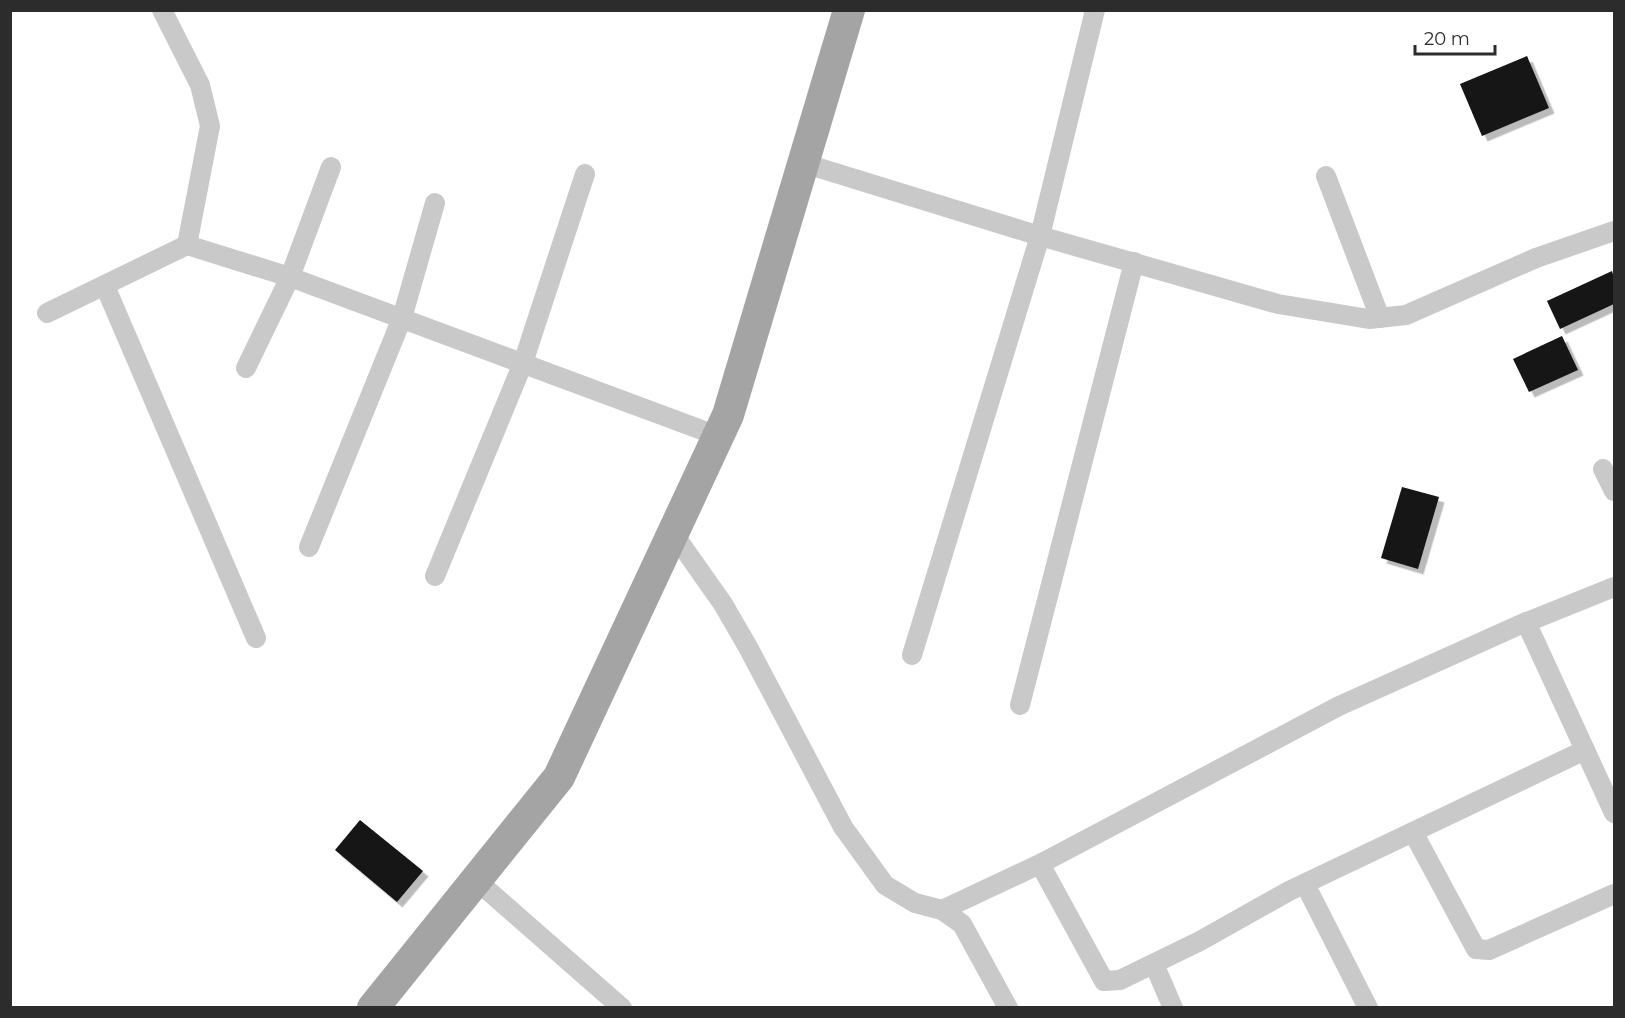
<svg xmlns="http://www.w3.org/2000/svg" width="1625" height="1018" font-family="Montserrat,sans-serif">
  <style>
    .building { fill: #131313; filter: url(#shadow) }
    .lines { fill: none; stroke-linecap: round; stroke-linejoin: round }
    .street { stroke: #c9c9c9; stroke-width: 20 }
    .primary { stroke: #a4a4a4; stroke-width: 32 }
  </style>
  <defs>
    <filter id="shadow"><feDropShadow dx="5.5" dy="5.5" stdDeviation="0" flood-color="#0004"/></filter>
  </defs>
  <rect width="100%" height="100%" fill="#fff"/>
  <g class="building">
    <polygon points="1527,56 1549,108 1482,136 1460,84"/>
    <polygon points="1612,271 1614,278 1614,304 1560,329 1547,301"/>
    <polygon points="1562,336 1578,370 1529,392 1513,359"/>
    <polygon points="1402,487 1439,497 1418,569 1381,558"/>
    <polygon points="360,820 423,871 397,902 335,850"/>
  </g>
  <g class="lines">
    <g class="street">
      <polyline points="162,10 200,85 210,126 187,245"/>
      <polyline points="803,163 1040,236 1278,304 1369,319 1406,315 1536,258 1614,231"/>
      <polyline points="1326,176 1380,318"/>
      <polyline points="105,286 256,638"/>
      <polyline points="47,313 187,245 290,277 718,436"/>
      <polyline points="246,368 290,277 331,167"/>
      <polyline points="1603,469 1614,491"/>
      <polyline points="673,533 723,604 749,649 843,827 885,885 915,903 942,910 962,924 1008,1008"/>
      <polyline points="309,547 402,318 435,203"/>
      <polyline points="435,576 523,363 585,174"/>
      <polyline points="1526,622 1614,813"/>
      <polyline points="912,655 1040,236 1095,10"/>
      <polyline points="1020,705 1134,262"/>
      <polyline points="1413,832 1476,949 1489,950 1614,894"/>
      <polyline points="1040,864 1104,981 1120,980 1200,941 1289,891 1585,750"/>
      <polyline points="476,880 622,1008"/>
      <polyline points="1305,884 1368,1008"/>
      <polyline points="942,910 1040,864 1339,706 1517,626 1614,587"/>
      <polyline points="1154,964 1173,1008"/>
    </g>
    <polyline class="primary" points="373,1008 559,777 728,415 849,10"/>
  </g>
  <rect width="1625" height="1018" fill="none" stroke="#2c2c2c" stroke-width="24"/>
  <path d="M1415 45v9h80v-9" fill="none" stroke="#2c2c2c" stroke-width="3"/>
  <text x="1424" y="45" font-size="18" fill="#2c2c2c" stroke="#ffffff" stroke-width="4.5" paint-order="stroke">20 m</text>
</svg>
